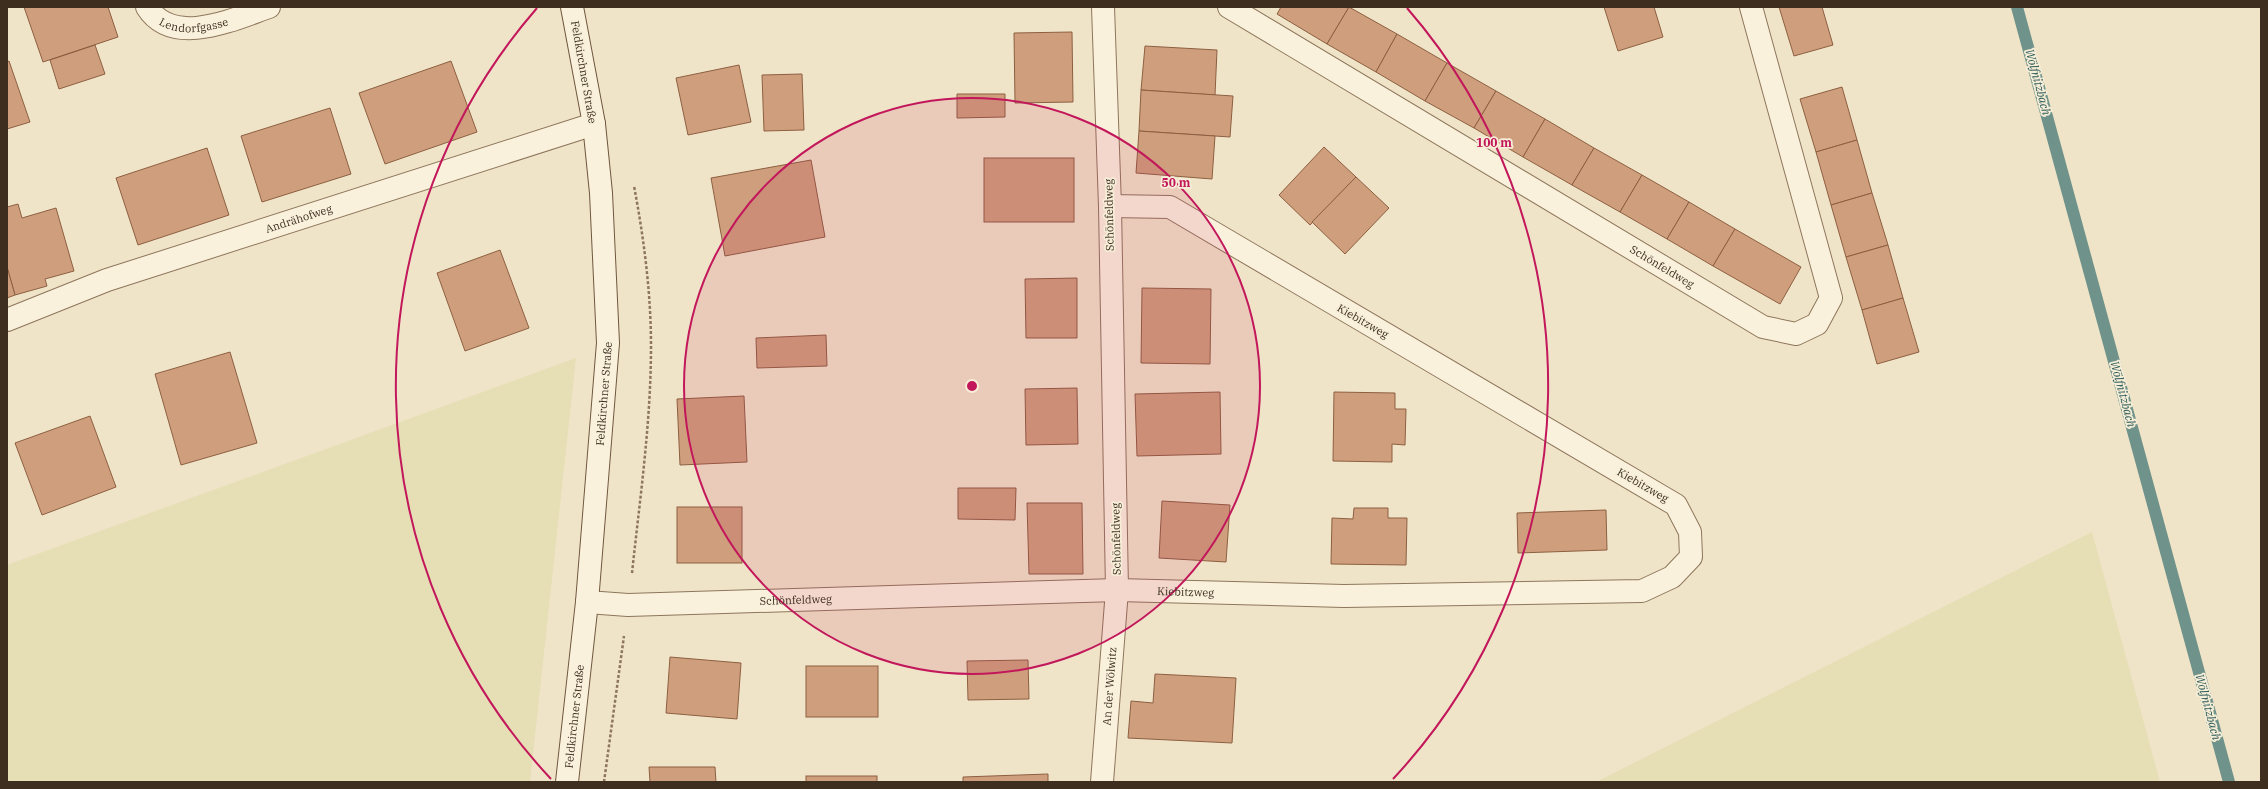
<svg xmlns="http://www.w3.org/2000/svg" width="2268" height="789" font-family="'IBM Plex Serif',serif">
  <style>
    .farmland { fill: #e6deb5 }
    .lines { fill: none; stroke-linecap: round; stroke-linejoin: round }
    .stream { stroke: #6f938a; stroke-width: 12 }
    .building { fill: #cf9f7d; stroke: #8d5f41 }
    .minor-casing { stroke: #8d765c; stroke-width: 24 }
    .secondary-casing { stroke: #6f573f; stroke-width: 24 }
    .path { stroke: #8d765c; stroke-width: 2.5; stroke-dasharray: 3 2; stroke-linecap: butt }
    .minor { stroke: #faf1dc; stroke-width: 22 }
    .secondary { stroke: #faf1dc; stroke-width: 22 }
    .ring { fill: none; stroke: #c2185b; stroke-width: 2 }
    .labels { text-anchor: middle; stroke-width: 3.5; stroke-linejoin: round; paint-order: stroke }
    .street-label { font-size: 11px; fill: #3d2e20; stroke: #f7eed8 }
    .water-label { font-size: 12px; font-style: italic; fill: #2f5d5a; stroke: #f7eed8 }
    .centre { fill: #c2185b; stroke: #f7eed8; stroke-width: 2 }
    .ring-label { font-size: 12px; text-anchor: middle; font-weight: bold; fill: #c2185b; stroke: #f7eed8; stroke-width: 3.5; stroke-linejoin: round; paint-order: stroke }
  </style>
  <rect width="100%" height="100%" fill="#f0e4c8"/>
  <g class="farmland">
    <polygon points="576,358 530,782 7,782 7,565"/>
    <polygon points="2092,532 2160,782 1596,782"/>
  </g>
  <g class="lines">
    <polyline class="stream" points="2017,7 2229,782"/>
  </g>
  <g class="building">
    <polygon points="24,7 108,7 118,37 43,62"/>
    <polygon points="1281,7 1349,7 1327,44 1277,14"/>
    <polygon points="1349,7 1397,34 1376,72 1327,44"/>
    <polygon points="1604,7 1654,7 1663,37 1618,51"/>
    <polygon points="1779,7 1822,7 1833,45 1794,56"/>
    <polygon points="1072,32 1073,102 1015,103 1014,33"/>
    <polygon points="1397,34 1447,63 1425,101 1376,72"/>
    <polygon points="95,45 105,74 59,89 50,60"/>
    <polygon points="1145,46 1217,50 1215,95 1141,90"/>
    <polygon points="9,61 30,122 7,129 7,62"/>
    <polygon points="451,61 477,132 385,164 359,93"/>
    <polygon points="1447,63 1496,91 1474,128 1425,101"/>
    <polygon points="739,65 751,122 688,135 676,78"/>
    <polygon points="802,74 804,130 764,131 762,75"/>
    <polygon points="1842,87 1857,140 1816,152 1800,99"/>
    <polygon points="1141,90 1233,96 1230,137 1139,131"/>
    <polygon points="1496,91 1545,119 1523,157 1474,128"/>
    <polygon points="957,94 1005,94 1005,117 957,118"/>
    <polygon points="330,108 351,174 262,202 241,136"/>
    <polygon points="1545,119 1594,148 1572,185 1523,157"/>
    <polygon points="1139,131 1215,136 1212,179 1136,173"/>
    <polygon points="1857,140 1872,193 1831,205 1816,152"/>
    <polygon points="1324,147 1356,177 1310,225 1279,195"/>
    <polygon points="207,148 229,215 138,245 116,178"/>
    <polygon points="1594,148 1642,175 1620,212 1572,185"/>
    <rect x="984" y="158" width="90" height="64"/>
    <polygon points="811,160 825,237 725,256 711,178"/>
    <polygon points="1642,175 1689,202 1667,239 1620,212"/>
    <polygon points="1356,177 1389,208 1345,254 1312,222"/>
    <polygon points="1872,193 1888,245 1846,257 1831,205"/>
    <polygon points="1689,202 1735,229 1713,266 1667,239"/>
    <polygon points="18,204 22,218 56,208 74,271 45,279 47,286 15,295 7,267 7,207"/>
    <polygon points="1735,229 1801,267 1780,304 1713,266"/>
    <polygon points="1888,245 1903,298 1862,310 1846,257"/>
    <polygon points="500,250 529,328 465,351 437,273"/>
    <polygon points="7,267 15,295 7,298"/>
    <polygon points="1077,278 1077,338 1026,338 1025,279"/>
    <polygon points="1142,288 1211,289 1210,364 1141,363"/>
    <polygon points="1903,298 1919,352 1877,364 1862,310"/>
    <polygon points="826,335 827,366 757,368 756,338"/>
    <polygon points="230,352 257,443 181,465 155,374"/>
    <polygon points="1077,388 1078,444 1026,445 1025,389"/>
    <polygon points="1220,392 1221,454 1137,456 1135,394"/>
    <polygon points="1334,392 1395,393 1395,409 1406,409 1405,445 1392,444 1392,462 1333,461"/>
    <polygon points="744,396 747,462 680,465 677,399"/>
    <polygon points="90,416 116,487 42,515 15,443"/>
    <polygon points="958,488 1016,488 1015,520 958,519"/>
    <polygon points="1162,501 1230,505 1226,562 1159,558"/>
    <polygon points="1027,503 1082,503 1083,574 1029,574"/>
    <rect x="677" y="507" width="65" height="56"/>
    <polygon points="1354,508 1388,508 1388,518 1407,518 1406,565 1331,564 1332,518 1353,519"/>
    <polygon points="1606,510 1607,550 1518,553 1517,513"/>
    <polygon points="670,657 741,663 737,719 666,713"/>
    <polygon points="1028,660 1029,699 968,700 967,661"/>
    <rect x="806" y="666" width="72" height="51"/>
    <polygon points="1155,674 1236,678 1232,743 1128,738 1131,701 1153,703"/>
    <polygon points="649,767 715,767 716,782 650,782"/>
    <polygon points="1048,774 1048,782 963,782 963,777"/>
    <rect x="806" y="776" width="71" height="6"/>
  </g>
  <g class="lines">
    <defs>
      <g id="minor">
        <path id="s1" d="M147,7C173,48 234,19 269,7"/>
        <path id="s2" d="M1229,7L1763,327L1796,334L1817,324L1831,298L1751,7"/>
        <path id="s3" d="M7,320L107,280L594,124"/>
        <path id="s4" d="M587,602L628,605L1117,590L1344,596L1642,591L1672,577L1691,557L1690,532L1676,505L1170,207L1110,206"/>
        <path id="s5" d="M1102,782L1117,590L1110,206L1103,7"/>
      </g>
      <g id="secondary">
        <path id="s6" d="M567,782L587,602L608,343L601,193L594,124L572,7"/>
      </g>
    </defs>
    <use href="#minor" class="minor-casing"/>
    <use href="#secondary" class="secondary-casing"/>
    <g class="path">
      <path d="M632,573C640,498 651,422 651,346C651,293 644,239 634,186"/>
      <polyline points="604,782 624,636"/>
    </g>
    <use href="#minor" class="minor"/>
    <use href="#secondary" class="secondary"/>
  </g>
  <circle cx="972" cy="386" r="288" fill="#c2185b" fill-opacity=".12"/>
  <g class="ring">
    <circle cx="972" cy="386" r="288"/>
    <path d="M551 779A576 576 0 0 1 537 8M1407 8A576 576 0 0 1 1393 779"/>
  </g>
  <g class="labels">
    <g class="street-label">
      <text dy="4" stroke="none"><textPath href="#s1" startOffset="54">Lendorfgasse</textPath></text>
      <text transform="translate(584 72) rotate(80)" y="4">Feldkirchner Straße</text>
      <text transform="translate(1109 215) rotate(-91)" y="4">Schönfeldweg</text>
      <text dy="4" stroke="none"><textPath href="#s3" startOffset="309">Andrähofweg</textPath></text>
      <text dy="4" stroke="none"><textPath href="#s2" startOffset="505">Schönfeldweg</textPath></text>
      <text transform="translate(1363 321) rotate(30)" y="4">Kiebitzweg</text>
      <text dy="4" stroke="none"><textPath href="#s6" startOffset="390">Feldkirchner Straße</textPath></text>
      <text transform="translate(1643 485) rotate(30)" y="4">Kiebitzweg</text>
      <text transform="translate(1116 539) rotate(-91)" y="4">Schönfeldweg</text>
      <text dy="4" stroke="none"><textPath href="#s4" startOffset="599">Kiebitzweg</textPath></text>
      <text dy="4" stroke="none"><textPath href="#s4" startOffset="209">Schönfeldweg</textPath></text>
      <text dy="4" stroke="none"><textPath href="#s5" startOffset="96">An der Wölwitz</textPath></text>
      <text dy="4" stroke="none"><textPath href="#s6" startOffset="66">Feldkirchner Straße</textPath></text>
    </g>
    <g class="water-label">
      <text transform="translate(2038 82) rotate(75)" y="4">Wölfnitzbach</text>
      <text transform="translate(2123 394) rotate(75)" y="4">Wölfnitzbach</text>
      <text transform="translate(2208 707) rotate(75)" y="4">Wölfnitzbach</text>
    </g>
  </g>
  <circle cx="972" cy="386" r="6" class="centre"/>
  <g class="ring-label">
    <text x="1494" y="147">100 m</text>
    <text x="1176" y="187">50 m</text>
  </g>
  <rect width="2268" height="789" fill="none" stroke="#3d2e20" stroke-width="16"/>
</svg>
